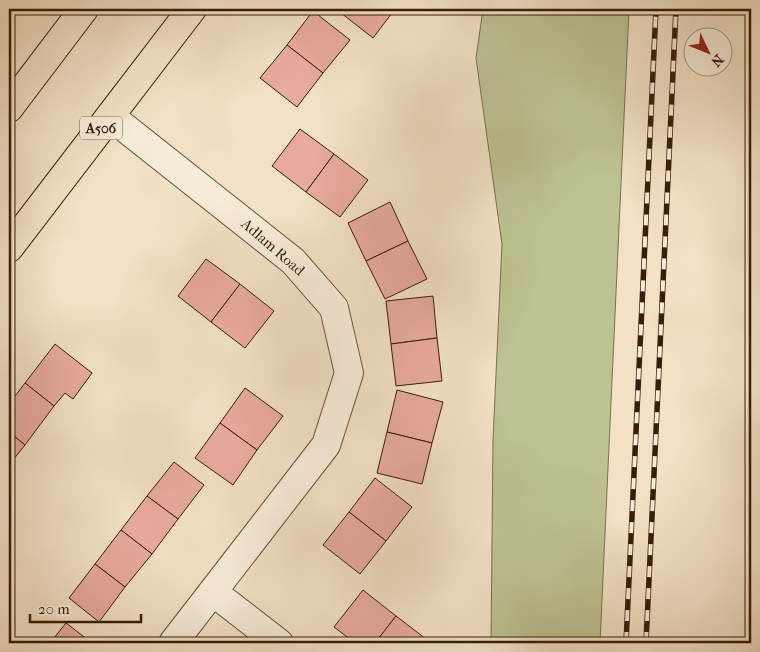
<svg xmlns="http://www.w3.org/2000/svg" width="760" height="652" font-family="'IM FELL French Canon',serif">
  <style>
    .green { fill: #bdc292; stroke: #7b704c }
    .building { fill: #e8aa9e; stroke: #391d07 }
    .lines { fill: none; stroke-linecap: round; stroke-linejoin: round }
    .minor-casing { stroke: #674e36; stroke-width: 30 }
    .primary-casing { stroke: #391d07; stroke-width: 30 }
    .minor { stroke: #f7ecd9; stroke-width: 28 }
    .primary { stroke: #f2e1c5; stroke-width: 28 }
    .rail-casing { stroke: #391d07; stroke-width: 5.5 }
    .rail { stroke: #f7ecd9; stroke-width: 4; stroke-dasharray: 11; stroke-linecap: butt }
    .labels { text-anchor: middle; stroke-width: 4; stroke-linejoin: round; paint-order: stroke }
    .shield { fill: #f7ecd9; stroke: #725b46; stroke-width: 1 }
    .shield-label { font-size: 14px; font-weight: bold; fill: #391d07 }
    .street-label { font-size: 15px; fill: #391d07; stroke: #f7ecd9 }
  </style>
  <rect width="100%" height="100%" fill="#f2e1c5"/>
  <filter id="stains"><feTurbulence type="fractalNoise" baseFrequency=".004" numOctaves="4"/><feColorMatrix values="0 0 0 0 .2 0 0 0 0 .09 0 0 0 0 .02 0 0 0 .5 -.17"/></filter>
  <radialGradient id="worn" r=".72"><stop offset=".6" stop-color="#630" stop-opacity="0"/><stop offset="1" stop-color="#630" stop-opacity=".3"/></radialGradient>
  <polygon class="green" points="483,9 629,9 600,643 491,643 493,439 502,244 476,58"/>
  <g class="building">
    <polygon points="336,9 395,9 373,38"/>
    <polygon points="313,11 350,40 323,73 287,45"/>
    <polygon points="287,45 323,73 297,107 260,78"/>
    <polygon points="300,129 334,154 306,192 272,166"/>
    <polygon points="334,154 368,180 340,217 306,192"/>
    <polygon points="390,202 408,241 366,261 348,223"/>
    <polygon points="408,241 427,279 385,299 366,261"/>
    <polygon points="206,259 240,284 211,322 178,296"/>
    <polygon points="240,284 274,311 245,348 211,322"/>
    <polygon points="433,296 437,338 391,344 386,301"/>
    <polygon points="437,338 442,381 396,386 391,344"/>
    <polygon points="55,344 92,373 73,399 65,393 54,406 25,383"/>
    <polygon points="25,383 54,406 25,445 9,432 9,404"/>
    <polygon points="245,388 283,416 257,450 220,423"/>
    <polygon points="397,390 443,402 432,443 387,432"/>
    <polygon points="220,423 257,450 233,485 195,458"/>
    <polygon points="9,432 25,445 9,465"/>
    <polygon points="387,432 432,443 422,484 377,473"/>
    <polygon points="174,462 204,485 178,519 147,496"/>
    <polygon points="375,478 412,507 386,541 349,512"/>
    <polygon points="147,496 178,519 152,554 121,530"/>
    <polygon points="349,512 386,541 360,574 323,545"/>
    <polygon points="121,530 152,554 125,587 95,564"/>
    <polygon points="95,564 125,587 99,622 69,598"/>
    <polygon points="363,590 396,616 375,643 355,643 334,627"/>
    <polygon points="396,616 430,642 429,643 375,643"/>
    <polygon points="66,623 92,643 50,643"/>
  </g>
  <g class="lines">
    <defs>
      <g id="minor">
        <polyline points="110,116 293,261 334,308 349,373 326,445 173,643"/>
        <polyline points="213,592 279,643"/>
      </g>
      <g id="primary">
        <polyline points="9,108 84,9"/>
        <polyline points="9,248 192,9"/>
      </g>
    </defs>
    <use href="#minor" class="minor-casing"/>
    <use href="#primary" class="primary-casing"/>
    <use href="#minor" class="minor"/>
    <use href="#primary" class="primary"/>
    <defs>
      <g id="rail">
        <polyline points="626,643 656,9"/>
        <polyline points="646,643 676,9"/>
      </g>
    </defs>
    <use href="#rail" class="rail-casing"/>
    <use href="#rail" class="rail"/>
  </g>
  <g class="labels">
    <rect class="shield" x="80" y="116.5" width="42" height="23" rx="4"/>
    <g class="shield-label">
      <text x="101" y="133">A506</text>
    </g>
    <g class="street-label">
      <text transform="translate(273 247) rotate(41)" y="5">Adlam Road</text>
    </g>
  </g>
  <rect width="760" height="652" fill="none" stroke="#f2e1c5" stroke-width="30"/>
  <rect x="10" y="10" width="740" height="632" fill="none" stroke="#391d07" stroke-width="2.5"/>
  <rect x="15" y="15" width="730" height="622" fill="none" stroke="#391d07"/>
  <g transform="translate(708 52) rotate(133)"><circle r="24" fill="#f7ecd9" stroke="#ab9985"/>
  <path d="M0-4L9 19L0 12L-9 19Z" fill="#8f2418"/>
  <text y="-8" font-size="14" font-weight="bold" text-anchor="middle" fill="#391d07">N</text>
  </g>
  <path d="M30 614v8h111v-8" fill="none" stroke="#391d07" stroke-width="2.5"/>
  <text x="38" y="614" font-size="15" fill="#391d07" stroke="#f7ecd9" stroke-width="4" paint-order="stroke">20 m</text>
  <rect width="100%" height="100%" filter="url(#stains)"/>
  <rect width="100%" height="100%" fill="url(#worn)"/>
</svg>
